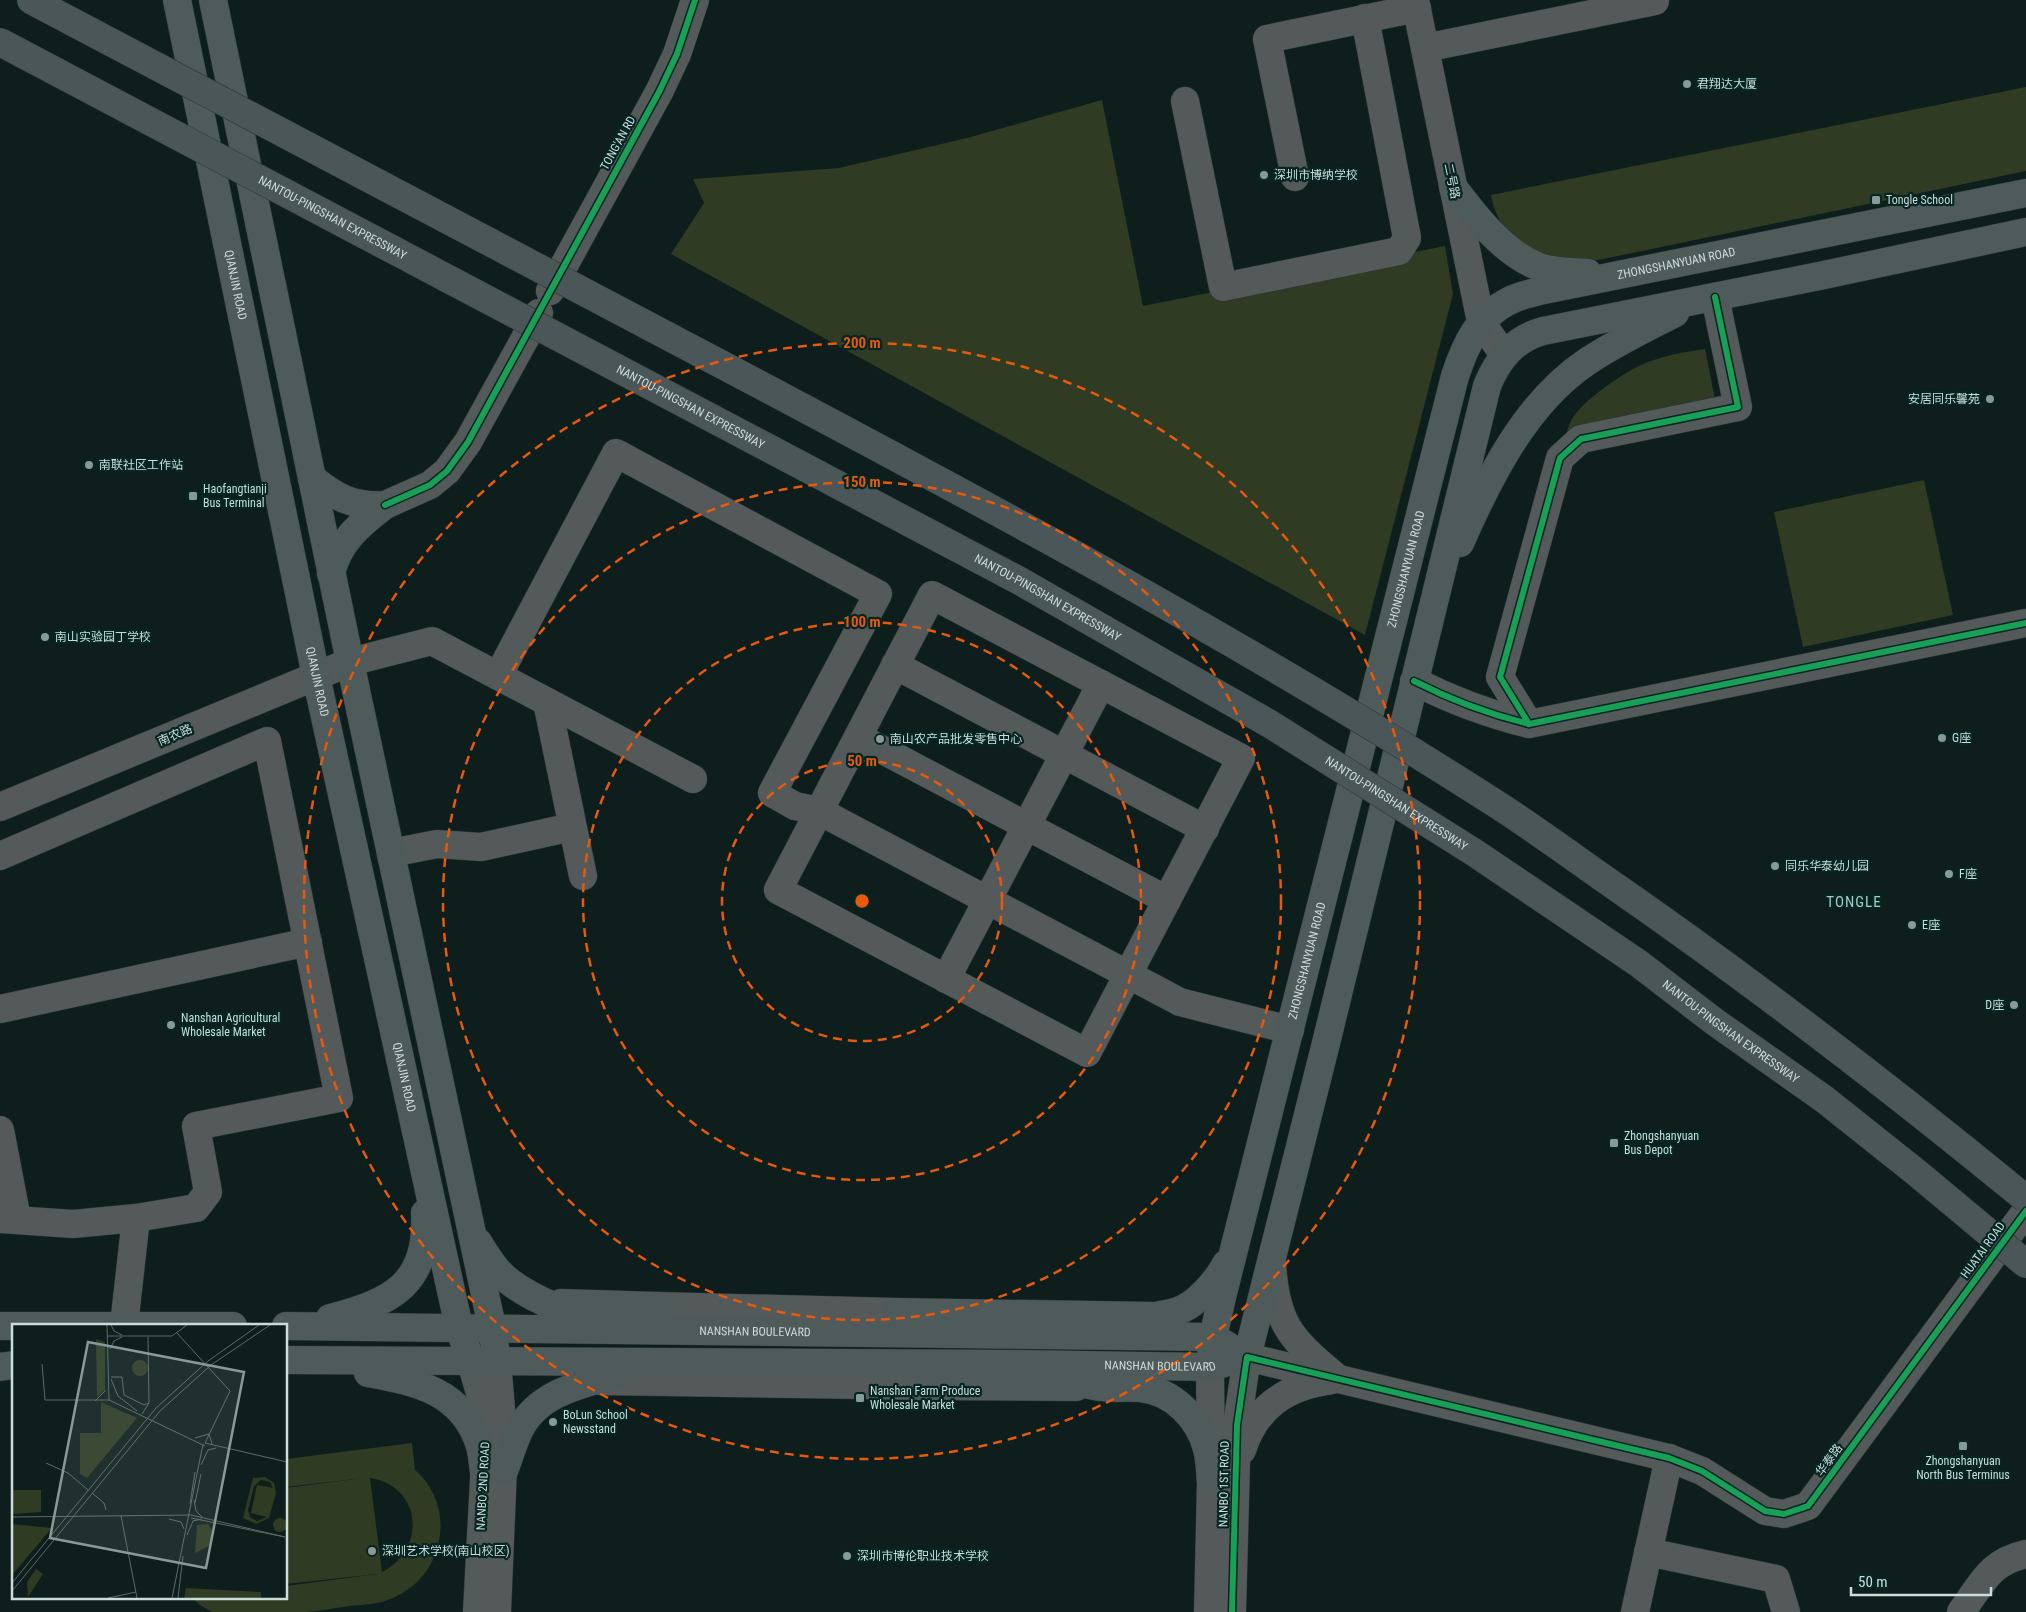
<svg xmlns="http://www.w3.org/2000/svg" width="2026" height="1612" font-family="'Roboto Condensed','Noto Sans SC',sans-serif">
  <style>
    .green { fill: #2f3b23; fill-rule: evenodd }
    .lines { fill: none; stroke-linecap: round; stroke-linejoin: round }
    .minor-casing { stroke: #293736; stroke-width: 29 }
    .major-casing { stroke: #293736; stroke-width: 29 }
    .minor { stroke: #545a5a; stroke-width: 28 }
    .major { stroke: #4f5a5a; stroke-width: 28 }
    .highway-bridge-casing { stroke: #293736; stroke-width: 29; stroke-linecap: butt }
    .highway-bridge { stroke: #4a5658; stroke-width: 28 }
    .cycleway-casing { stroke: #052623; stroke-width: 9 }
    .cycleway { stroke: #1a9f57; stroke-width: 6 }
    .ring { fill: none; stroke: #e8590c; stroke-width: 2.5; stroke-dasharray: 9 6 }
    .poi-dot { fill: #889a98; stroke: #052623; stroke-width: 2 }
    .labels { text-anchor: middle; stroke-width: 4.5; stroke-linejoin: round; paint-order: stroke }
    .poi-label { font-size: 12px; fill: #cbddda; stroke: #052623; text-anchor: start }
    .street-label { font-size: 12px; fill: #cbddda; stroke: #052623 }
    .quarter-label { font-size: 15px; letter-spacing: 1px; fill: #a7cac6; stroke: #052623 }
    .inset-road { fill: none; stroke: #596a69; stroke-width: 1 }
    .view { fill: #889a98; fill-opacity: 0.15; stroke: #889a98; stroke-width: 2.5 }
    .inset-edge { fill: none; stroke: #cbddda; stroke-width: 2.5 }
    .centre { fill: #e8590c; stroke: #052623; stroke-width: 2.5 }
    .ring-label { font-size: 15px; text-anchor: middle; font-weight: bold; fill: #e8590c; stroke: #052623; stroke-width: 4.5; stroke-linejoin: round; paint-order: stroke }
  </style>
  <rect width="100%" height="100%" fill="#0d1e1d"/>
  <g class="green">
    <path d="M2026,87V171L1618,256C1605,258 1588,263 1575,262C1533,257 1499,239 1491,195Z"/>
    <polygon points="1102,100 1143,306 1445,246 1453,294 1365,635 671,254 704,203 693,179 839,168 967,138"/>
    <path d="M1705,349L1716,404L1566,434C1568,429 1569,424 1572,419C1581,402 1623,373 1641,365C1661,356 1683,352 1705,349Z"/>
    <polygon points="1924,480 1953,615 1803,647 1774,512"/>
    <path d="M412,1443L415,1470C433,1485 443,1510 440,1534C437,1563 420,1586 393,1598C380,1604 363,1605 349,1606C334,1608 319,1611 304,1612C273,1612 243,1612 212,1612L200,1605L192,1598H286V1586L377,1574L286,1584V1488L363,1478L286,1487V1459ZM370,1478C422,1486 427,1549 382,1572Z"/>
  </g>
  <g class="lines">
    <defs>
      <g id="minor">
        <polyline points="1415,0 1481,322 1504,355"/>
        <polyline points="1425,48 1655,1"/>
        <polyline points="1185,101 1223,287 1399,251 1407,238 1365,18"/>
        <polyline points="1295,177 1267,39 1417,8"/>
        <polyline points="550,291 659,92 677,54 695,0"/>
        <polyline points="385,505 430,485 447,471 468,442 539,313"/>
        <polygon points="932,595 1241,758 1087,1053 778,890"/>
        <polyline points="895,665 1205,829"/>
        <polyline points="498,676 616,453 878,594 772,793 795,806 819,811 1180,1002 1290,1030"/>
        <path d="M1414,681C1451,700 1488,714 1529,724L2026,623"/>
        <polyline points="547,702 583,876"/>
        <polyline points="1529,724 1500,677 1560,458 1581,439 1738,407 1715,297"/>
        <polyline points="858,737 1167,900"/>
        <polyline points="0,807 350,662 432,641 693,779"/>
        <polyline points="391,853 437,844 481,847 572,827"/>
        <polyline points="0,856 267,741 339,1098 196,1126 208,1192 196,1208 136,1218 73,1224 0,1219"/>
        <polyline points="946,979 1101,684"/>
        <polyline points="0,1009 308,942"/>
        <polyline points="0,1130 17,1219"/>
        <path d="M1272,1262C1275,1322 1290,1339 1335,1376"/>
        <polyline points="637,1315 658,1306 896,1312 919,1318"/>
        <polyline points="124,1325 136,1218"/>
        <polyline points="471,1362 480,1393 486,1442 477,1612"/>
        <polyline points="600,1381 928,1386 951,1380"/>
        <path d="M1242,1450C1256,1406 1287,1386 1332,1380"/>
        <polyline points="1648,1552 1776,1579 1786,1612"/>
        <polyline points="497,1612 504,1444 497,1362"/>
        <polyline points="1208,1612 1211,1483 1210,1367"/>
        <polyline points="1232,1612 1237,1425 1247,1357 1669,1458 1702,1471 1765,1511 1784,1514 1808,1506 2026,1211"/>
        <polyline points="1635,1612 1669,1458"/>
        <path d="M1961,1612C1982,1584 1989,1562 2026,1554"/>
      </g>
      <g id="major">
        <path id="s1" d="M177,0L316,676L459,1327L471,1362"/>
        <polyline points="213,0 350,662 492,1327 497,1362"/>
        <path d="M1453,187C1476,217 1502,252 1539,267C1554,272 1572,272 1588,273"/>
        <path d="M312,478C335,497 353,507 385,505"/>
        <path d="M1460,543C1489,477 1526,402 1588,361C1615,343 1646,328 1675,313"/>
        <path d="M331,574C338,542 360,524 385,505"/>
        <path d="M478,1242C484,1252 490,1262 498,1271C520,1296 565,1310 596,1325"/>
        <polyline points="561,1303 658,1306"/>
        <path d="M896,1312L1155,1316C1161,1315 1168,1314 1175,1312C1196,1306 1216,1282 1226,1264"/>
        <path d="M330,1318C392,1303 429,1283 425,1213"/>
        <polyline points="0,1326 233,1326"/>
        <path id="s2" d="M286,1326L1213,1337L1228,1346"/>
        <path d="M1247,1357L1327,1039L1487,386C1498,359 1514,339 1543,331L1824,275L2026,232"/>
        <path id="s3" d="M286,1360L1019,1364L1210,1367L1228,1362"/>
        <polyline points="0,1367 14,1365"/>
        <path id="s4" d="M1210,1367L1213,1337L1223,1293L1455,376C1465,346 1478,316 1509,301C1518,296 1529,294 1539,291L2026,193"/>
        <path d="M368,1373C417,1382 463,1391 480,1446C482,1454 483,1464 484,1472"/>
        <path d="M1054,1374C1069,1379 1086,1386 1102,1387C1115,1389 1128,1387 1140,1388C1173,1391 1199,1418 1207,1449C1210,1460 1210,1472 1211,1483"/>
        <polyline points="928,1386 1076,1387"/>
        <path d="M504,1471C509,1458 513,1444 519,1431C539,1389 590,1383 630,1370"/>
      </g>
    </defs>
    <use href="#minor" class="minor-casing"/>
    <use href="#major" class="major-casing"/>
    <use href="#minor" class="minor"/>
    <use href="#major" class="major"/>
    <defs>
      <g id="highway-bridge">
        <path d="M31,0C259,120 487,241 715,361C978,500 1240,640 1490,800C1533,827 1574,858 1616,887C1757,985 1893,1090 2026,1199"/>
        <path id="s5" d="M0,42L1018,580L1270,724L1475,853L1638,963L1715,1022L1824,1099L1917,1173L2026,1264"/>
      </g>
    </defs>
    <use href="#highway-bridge" class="highway-bridge-casing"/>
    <use href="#highway-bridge" class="highway-bridge"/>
    <defs>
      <g id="cycleway">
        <polyline points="385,505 430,485 447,471 468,442 659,92 677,54 695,0"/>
        <path d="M1414,681C1451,700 1488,714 1529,724L2026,623"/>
        <polyline points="1529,724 1500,677 1560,458 1581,439 1738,407 1715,297"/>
        <polyline points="1232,1612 1237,1425 1247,1357 1669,1458 1702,1471 1765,1511 1784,1514 1808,1506 2026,1211"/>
      </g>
    </defs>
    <use href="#cycleway" class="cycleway-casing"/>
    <use href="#cycleway" class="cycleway"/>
  </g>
  <g class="ring">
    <circle cx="862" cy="901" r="140"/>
    <circle cx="862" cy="901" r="279"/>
    <circle cx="862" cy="901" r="419"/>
    <circle cx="862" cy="901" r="558"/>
  </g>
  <g class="poi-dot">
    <circle cx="1687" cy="84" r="5"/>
    <circle cx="1264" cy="175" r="5"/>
    <rect x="1871" y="195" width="10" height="10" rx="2.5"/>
    <circle cx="1990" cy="399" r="5"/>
    <circle cx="89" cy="465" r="5"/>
    <rect x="188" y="491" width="10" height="10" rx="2.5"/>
    <circle cx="45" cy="637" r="5"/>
    <circle cx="1942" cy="738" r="5"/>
    <circle cx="880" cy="739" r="5"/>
    <circle cx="1775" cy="866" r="5"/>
    <circle cx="1949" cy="874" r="5"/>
    <circle cx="1912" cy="925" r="5"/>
    <circle cx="2014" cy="1005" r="5"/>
    <circle cx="171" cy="1025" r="5"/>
    <rect x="1609" y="1138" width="10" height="10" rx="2.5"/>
    <rect x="855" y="1393" width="10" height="10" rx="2.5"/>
    <circle cx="553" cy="1422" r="5"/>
    <rect x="1958" y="1441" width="10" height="10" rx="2.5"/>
    <circle cx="372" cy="1551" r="5"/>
    <circle cx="847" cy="1556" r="5"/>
  </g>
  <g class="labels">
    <g class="poi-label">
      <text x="1697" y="88">君翔达大厦</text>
      <text x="1274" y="179">深圳市博纳学校</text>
      <text x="1886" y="204">Tongle School</text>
      <text x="1980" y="403" text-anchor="end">安居同乐馨苑</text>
      <text x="99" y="469">南联社区工作站</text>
      <text x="203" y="493">Haofangtianji<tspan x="203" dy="14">Bus Terminal</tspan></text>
      <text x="55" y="641">南山实验园丁学校</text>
      <text x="1952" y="742">G座</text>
      <text x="890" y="743">南山农产品批发零售中心</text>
      <text x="1785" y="870">同乐华泰幼儿园</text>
      <text x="1959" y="878">F座</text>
      <text x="1922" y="929">E座</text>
      <text x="2004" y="1009" text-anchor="end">D座</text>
      <text x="181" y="1022">Nanshan Agricultural<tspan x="181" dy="14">Wholesale Market</tspan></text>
      <text x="1624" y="1140">Zhongshanyuan<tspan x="1624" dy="14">Bus Depot</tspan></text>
      <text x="870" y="1395">Nanshan Farm Produce<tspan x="870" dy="14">Wholesale Market</tspan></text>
      <text x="563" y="1419">BoLun School<tspan x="563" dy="14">Newsstand</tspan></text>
      <text x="1963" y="1465" text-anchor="middle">Zhongshanyuan<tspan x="1963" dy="14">North Bus Terminus</tspan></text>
      <text x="382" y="1555">深圳艺术学校(南山校区)</text>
      <text x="857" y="1560">深圳市博伦职业技术学校</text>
    </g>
    <g class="street-label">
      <text transform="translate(618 143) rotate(-61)" y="4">TONG'AN RD</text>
      <text transform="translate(1452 181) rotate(78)" y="4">二号路</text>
      <text dy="4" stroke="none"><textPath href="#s5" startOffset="376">NANTOU-PINGSHAN EXPRESSWAY</textPath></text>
      <text dy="4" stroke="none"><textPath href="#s4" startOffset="1288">ZHONGSHANYUAN ROAD</textPath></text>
      <text dy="4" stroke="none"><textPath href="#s1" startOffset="291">QIANJIN ROAD</textPath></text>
      <text dy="4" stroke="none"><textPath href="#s5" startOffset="781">NANTOU-PINGSHAN EXPRESSWAY</textPath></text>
      <text dy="4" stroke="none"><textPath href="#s4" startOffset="822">ZHONGSHANYUAN ROAD</textPath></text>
      <text dy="4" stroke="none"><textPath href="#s5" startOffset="1186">NANTOU-PINGSHAN EXPRESSWAY</textPath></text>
      <text dy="4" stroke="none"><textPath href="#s1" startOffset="696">QIANJIN ROAD</textPath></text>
      <text transform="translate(175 735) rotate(-23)" y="4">南农路</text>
      <text dy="4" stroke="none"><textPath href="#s5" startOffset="1591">NANTOU-PINGSHAN EXPRESSWAY</textPath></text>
      <text dy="4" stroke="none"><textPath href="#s4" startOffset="418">ZHONGSHANYUAN ROAD</textPath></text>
      <text dy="4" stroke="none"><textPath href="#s5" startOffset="1996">NANTOU-PINGSHAN EXPRESSWAY</textPath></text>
      <text dy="4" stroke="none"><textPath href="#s1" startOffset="1101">QIANJIN ROAD</textPath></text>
      <text transform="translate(1983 1250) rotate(-54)" y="4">HUATAI ROAD</text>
      <text dy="4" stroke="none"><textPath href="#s2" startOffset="469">NANSHAN BOULEVARD</textPath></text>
      <text dy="4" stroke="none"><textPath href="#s3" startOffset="874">NANSHAN BOULEVARD</textPath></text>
      <text transform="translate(1829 1460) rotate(-54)" y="4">华泰路</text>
      <text transform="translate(1224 1484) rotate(-89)" y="4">NANBO 1ST ROAD</text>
      <text transform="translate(483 1486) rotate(-87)" y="4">NANBO 2ND ROAD</text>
    </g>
    <g class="quarter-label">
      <text x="1854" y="907">TONGLE</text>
    </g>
  </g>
  <g transform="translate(12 1324)">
    <rect width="275" height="275" fill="#0d1e1d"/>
    <path d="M84,15L93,18V66L85,73ZM120 44a8 8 0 1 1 16 0a8 8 0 1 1-16 0ZM89,78L125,94L75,154L68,150V109H89ZM253,153L262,159L264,169L257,194L244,200L231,194L241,154ZM249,156L258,158L261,164L245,161L239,189L255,193L245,197L238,193L236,186L242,162ZM0,166H29V188L0,190ZM261 201a7 7 0 1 1 14 0a7 7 0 1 1-14 0ZM0,200L40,204L0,251ZM196,200L200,206L199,221L183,229L185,201ZM24,245L31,250L16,273L15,258ZM174,264L249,268V274H172Z" fill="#2f3b23" fill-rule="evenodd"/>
    <path class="inset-road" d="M95,1L97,76L193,122M99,1L102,7L110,11M164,8L218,67L193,119L275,138M95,12H160L175,1M98,25L102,17L110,13M30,40L33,76H98M99,53H110L112,71L132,81L137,79M99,55L106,72L125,87M83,77L94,66M130,90L137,79L136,13M183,114L197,110L200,120M34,139L56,149L76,166M189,141L196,126L204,124M80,169L92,179L94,186M182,176L184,187L190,193M183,179L189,150M178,180L183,148M109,192L125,274M0,193L179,191M179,194L273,213L179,191M157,195L169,198L172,205M175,211L181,197L190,195M0,259L144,84L196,37L247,1M0,267L148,87L199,41L258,1M96,274L124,268M160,274L191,120M166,274L171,232"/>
    <path class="view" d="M76,18L232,48L194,244L38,214Z"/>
    <rect width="275" height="275" class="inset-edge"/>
  </g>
  <circle cx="862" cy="901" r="8" class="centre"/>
  <g class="ring-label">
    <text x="862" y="348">200 m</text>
    <text x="862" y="487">150 m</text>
    <text x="862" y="627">100 m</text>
    <text x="862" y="766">50 m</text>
  </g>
  <path d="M1851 1587v8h140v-8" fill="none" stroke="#cbddda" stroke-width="2.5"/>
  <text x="1858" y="1587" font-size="15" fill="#cbddda" stroke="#052623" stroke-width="4" paint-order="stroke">50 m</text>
</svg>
